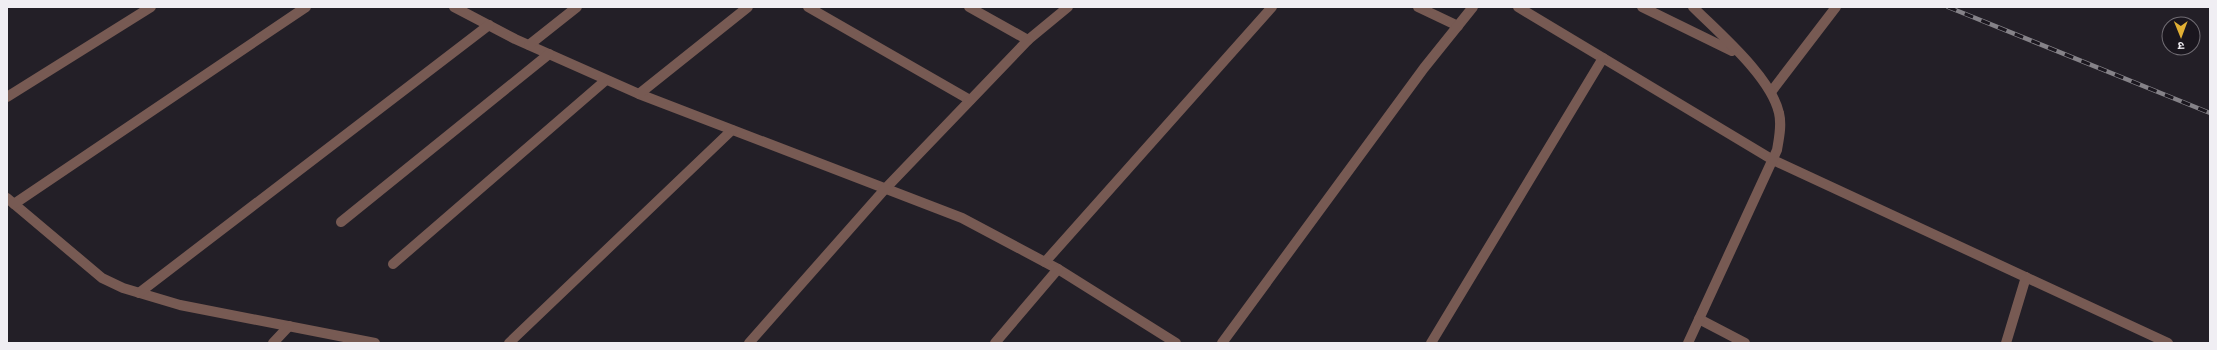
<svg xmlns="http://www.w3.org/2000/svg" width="2217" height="350" font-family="'Times New Roman','Noto Sans Devanagari',serif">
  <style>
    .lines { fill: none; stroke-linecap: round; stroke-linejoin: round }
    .minor { stroke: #775a53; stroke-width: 10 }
    .rail-casing { stroke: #858288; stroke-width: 4.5 }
    .rail { stroke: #1a161e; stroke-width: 3; stroke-dasharray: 9; stroke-linecap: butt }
  </style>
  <rect width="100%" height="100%" fill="#231f27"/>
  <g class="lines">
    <g class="minor">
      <polyline points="454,7 515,39 639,94 962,218 1058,269 1176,343"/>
      <polyline points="808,7 970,100"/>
      <polyline points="969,7 1028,40"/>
      <polyline points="1418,7 1458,26"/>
      <polyline points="1518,7 1773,160 2168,343"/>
      <polyline points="1642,7 1732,51"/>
      <polyline points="529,45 577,7"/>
      <polyline points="1771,92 1836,7"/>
      <polyline points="639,94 748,7"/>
      <polyline points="7,97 151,7"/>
      <polyline points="7,198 102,278 123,288 180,305 375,343"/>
      <polyline points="14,204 306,7"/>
      <polyline points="341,222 549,54"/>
      <polyline points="1045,262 1272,7"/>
      <polyline points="393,264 606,80"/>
      <polyline points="139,293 489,25"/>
      <polyline points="1699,319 1745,343"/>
      <polyline points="273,343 289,326"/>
      <polyline points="509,343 732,130"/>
      <polyline points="749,343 885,189 1028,40 1068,7"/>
      <polyline points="995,343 1058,269"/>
      <polyline points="1222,343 1424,68 1473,7"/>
      <polyline points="1431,343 1603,58"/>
      <path d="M1688,343L1777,150C1779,138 1782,125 1779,113C1771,77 1719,33 1693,7"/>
      <polyline points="2006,343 2026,277"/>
    </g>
    <defs>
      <polyline id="rail" points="1948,7 2210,113"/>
    </defs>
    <use href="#rail" class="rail-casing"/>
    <use href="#rail" class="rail"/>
  </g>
  <rect width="2217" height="350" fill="none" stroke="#f0eef3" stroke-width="16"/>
  <g transform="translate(2181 36) rotate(179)"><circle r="19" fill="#1a161e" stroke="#706c73"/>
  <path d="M0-3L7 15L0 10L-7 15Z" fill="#e1af34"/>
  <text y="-6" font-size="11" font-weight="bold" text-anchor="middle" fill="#f0eef3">उ</text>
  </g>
</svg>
